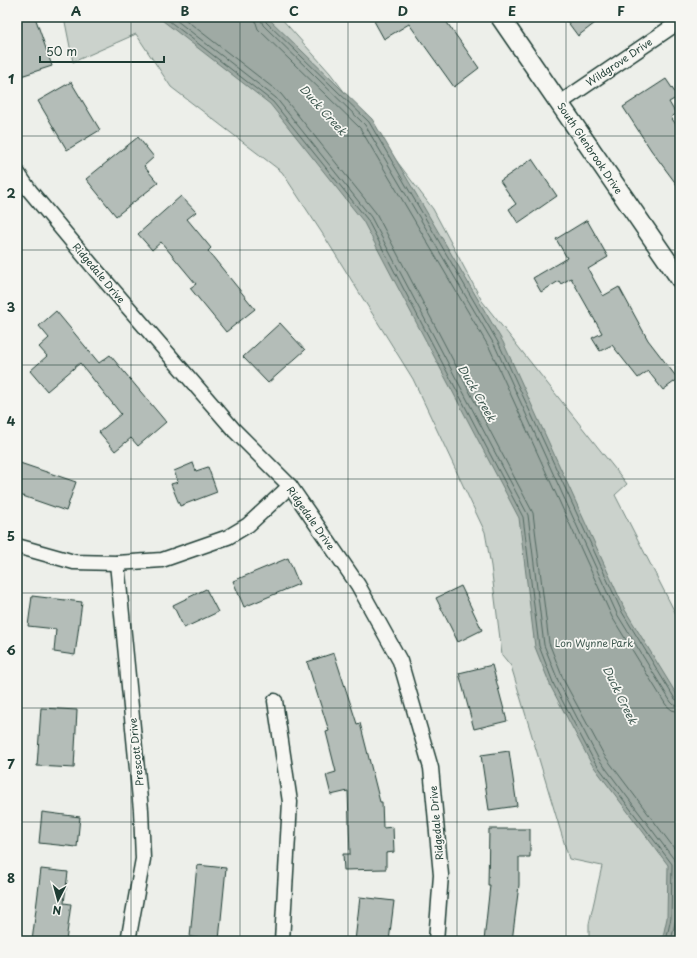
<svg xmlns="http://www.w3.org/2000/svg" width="697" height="958" font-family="'Playpen Sans',sans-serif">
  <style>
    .green { fill: #cbd2cc; stroke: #758880 }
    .water { fill: #9faaa4; stroke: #6c7e77 }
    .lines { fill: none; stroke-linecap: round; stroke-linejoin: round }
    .shore { stroke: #526961; stroke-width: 1 }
    .building { fill: #b4bdb8; stroke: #1f3d34 }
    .minor-casing { stroke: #1f3d34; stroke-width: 17 }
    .tertiary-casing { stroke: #1f3d34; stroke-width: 21 }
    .minor { stroke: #f6f6f2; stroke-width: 14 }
    .tertiary { stroke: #f6f6f2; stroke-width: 18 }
    .grid { fill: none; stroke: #1f3d34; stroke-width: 1; stroke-opacity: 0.55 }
    .labels { text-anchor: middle; stroke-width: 3.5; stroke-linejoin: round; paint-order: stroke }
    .street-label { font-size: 10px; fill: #1f3d34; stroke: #f6f6f2 }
    .park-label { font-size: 10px; fill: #415b52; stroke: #f6f6f2 }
    .water-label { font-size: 11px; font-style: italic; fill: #3f5850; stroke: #f6f6f2 }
    .neatline { fill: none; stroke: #1f3d34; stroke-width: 1.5 }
    .grid-label { font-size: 13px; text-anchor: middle; font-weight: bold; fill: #1f3d34 }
  </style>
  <rect width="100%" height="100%" fill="#edefea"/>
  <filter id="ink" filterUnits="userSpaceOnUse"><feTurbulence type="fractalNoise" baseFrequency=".025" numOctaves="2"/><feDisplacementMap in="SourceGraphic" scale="8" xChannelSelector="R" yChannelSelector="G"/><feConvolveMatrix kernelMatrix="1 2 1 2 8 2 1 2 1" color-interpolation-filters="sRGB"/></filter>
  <g filter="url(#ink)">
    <polygon class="green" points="64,17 280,17 330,73 433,209 482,301 627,484 615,495 680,622 680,941 589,941 589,924 602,866 569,859 511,666 502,655 491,566 485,532 413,379 324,236 282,172 171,87 136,34 73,62"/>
    <polygon class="water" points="158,17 267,17 372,119 503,342 625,610 680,700 680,941 662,941 667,918 668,865 591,763 551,687 535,647 519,518 363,221 270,104"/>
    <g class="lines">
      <g class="shore">
        <polyline points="164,17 273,102 367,219 523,517 539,646 554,685 594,761 672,864 671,918 666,941"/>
        <polyline points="172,17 276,98 371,217 528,515 544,645 559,683 598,758 676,862 676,918 671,941"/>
        <polyline points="182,17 281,94 376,213 533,513 549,643 564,681 604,755 680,856"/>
        <polyline points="254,17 258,29 360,128 490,349 612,617 666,705 672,710 680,712"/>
        <polyline points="260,17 263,25 365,125 495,346 617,614 671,702 674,705 680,706"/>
        <polyline points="265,17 266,22 369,122 499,344 622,612 675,699 680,701"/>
      </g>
    </g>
    <g class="building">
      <polygon points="17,17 35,17 52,66 21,76 17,64"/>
      <polygon points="381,17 443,17 479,68 454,87 409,24 384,39 374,21"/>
      <polygon points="564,17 603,17 578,36"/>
      <polygon points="666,79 678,97 669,102 676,114 671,117 680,131 680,189 651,150 623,107"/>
      <polygon points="71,82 100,130 67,150 38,101"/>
      <polygon points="138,137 154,157 144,166 158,183 116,216 86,179"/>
      <polygon points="532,159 557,196 518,223 509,209 516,204 500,181"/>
      <polygon points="181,196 196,212 187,219 211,248 208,251 255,309 226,332 190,288 196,284 161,242 152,250 138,234"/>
      <polygon points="587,220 608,257 588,269 603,296 619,287 648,340 678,379 663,390 648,371 638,378 612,345 600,351 592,338 602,333 571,278 561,284 559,281 541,292 533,278 567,258 556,239"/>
      <polygon points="56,311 99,363 110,355 166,422 138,446 131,438 115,451 99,432 121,414 80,363 47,391 30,371 47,356 39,347 49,338 39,326"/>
      <polygon points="280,323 305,350 268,383 243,357"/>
      <polygon points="17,462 76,482 66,511 17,494"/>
      <polygon points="193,463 196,471 208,467 217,492 180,506 171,484 178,482 174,471"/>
      <polygon points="288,558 299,584 244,607 233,581"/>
      <polygon points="461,586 482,630 458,642 436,598"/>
      <polygon points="206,589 218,612 184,628 173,605"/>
      <polygon points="32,596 82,602 75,655 54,652 56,629 28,626"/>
      <polygon points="334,653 357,724 360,723 380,802 382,802 383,828 393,827 394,852 386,853 386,869 344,870 343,854 350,854 348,791 331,795 326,775 336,772 326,732 329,731 307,662"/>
      <polygon points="492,665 507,721 474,729 459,673"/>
      <polygon points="41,708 77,710 74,768 37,766"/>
      <polygon points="509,751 517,806 489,810 481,755"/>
      <polygon points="42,812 80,817 77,847 39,843"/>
      <polygon points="489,829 530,829 530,857 519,857 519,885 512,941 484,941 490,885 488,885"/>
      <polygon points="197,865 226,868 219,940 190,937"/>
      <polygon points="41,869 68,872 64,903 71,904 66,941 32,941"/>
      <polygon points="360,897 394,901 389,941 355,941"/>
    </g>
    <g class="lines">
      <defs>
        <g id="minor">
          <polyline points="560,103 670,28 680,23"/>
          <polyline points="17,172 30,191 95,269 234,430 290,486 358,585 400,661 431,768 441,875 436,941"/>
          <polyline points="17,546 74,562 117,563 162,560 228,537 248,525 290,486"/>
          <polyline points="117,563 141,810 143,859 128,941"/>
          <polyline points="275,701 290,802 282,941"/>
        </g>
        <polyline id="tertiary" points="500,17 680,279"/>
      </defs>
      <use href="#minor" class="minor-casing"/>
      <use href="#tertiary" class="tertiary-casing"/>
      <use href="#minor" class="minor"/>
      <use href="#tertiary" class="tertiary"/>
    </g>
  </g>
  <path class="grid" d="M131,17V941M240,17V941M348,17V941M457,17V941M566,17V941M17,136H680M17,250H680M17,365H680M17,479H680M17,593H680M17,708H680M17,822H680"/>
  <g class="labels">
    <g class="street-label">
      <text transform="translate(619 62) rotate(-34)" y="4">Wildgrove Drive</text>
      <text transform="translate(590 148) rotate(56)" y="4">South Glenbrook Drive</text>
      <text transform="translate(99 273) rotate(50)" y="4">Ridgedale Drive</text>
      <text transform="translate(311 518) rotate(55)" y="4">Ridgedale Drive</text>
      <text transform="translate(136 752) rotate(-96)" y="4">Prescott Drive</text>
      <text transform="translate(436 823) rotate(-95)" y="4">Ridgedale Drive</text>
    </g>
    <g class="park-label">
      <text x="594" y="647">Lon Wynne Park</text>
    </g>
    <g class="water-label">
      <text transform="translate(323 110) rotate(48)" y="4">Duck Creek</text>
      <text transform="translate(477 393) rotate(60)" y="4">Duck Creek</text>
      <text transform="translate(620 695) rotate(64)" y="4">Duck Creek</text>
    </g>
  </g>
  <rect width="697" height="958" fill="none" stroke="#f6f6f2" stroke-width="44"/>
  <g transform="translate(58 900) rotate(186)" stroke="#f6f6f2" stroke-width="3" paint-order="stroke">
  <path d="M0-3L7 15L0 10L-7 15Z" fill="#1f3d34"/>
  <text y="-6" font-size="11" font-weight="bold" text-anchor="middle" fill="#1f3d34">N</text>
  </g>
  <path d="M40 56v6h124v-6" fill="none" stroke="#1f3d34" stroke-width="2"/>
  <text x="46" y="56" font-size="12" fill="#1f3d34" stroke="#f6f6f2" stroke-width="3" paint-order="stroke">50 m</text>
  <rect x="22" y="22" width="653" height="914" class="neatline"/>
  <g class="grid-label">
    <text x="76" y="16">A</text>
    <text x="185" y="16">B</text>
    <text x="294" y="16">C</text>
    <text x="403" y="16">D</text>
    <text x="512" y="16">E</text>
    <text x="621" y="16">F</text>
    <text x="11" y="84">1</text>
    <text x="11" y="198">2</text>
    <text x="11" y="312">3</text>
    <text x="11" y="426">4</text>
    <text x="11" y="541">5</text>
    <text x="11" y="655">6</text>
    <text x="11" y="769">7</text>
    <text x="11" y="883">8</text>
  </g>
</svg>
